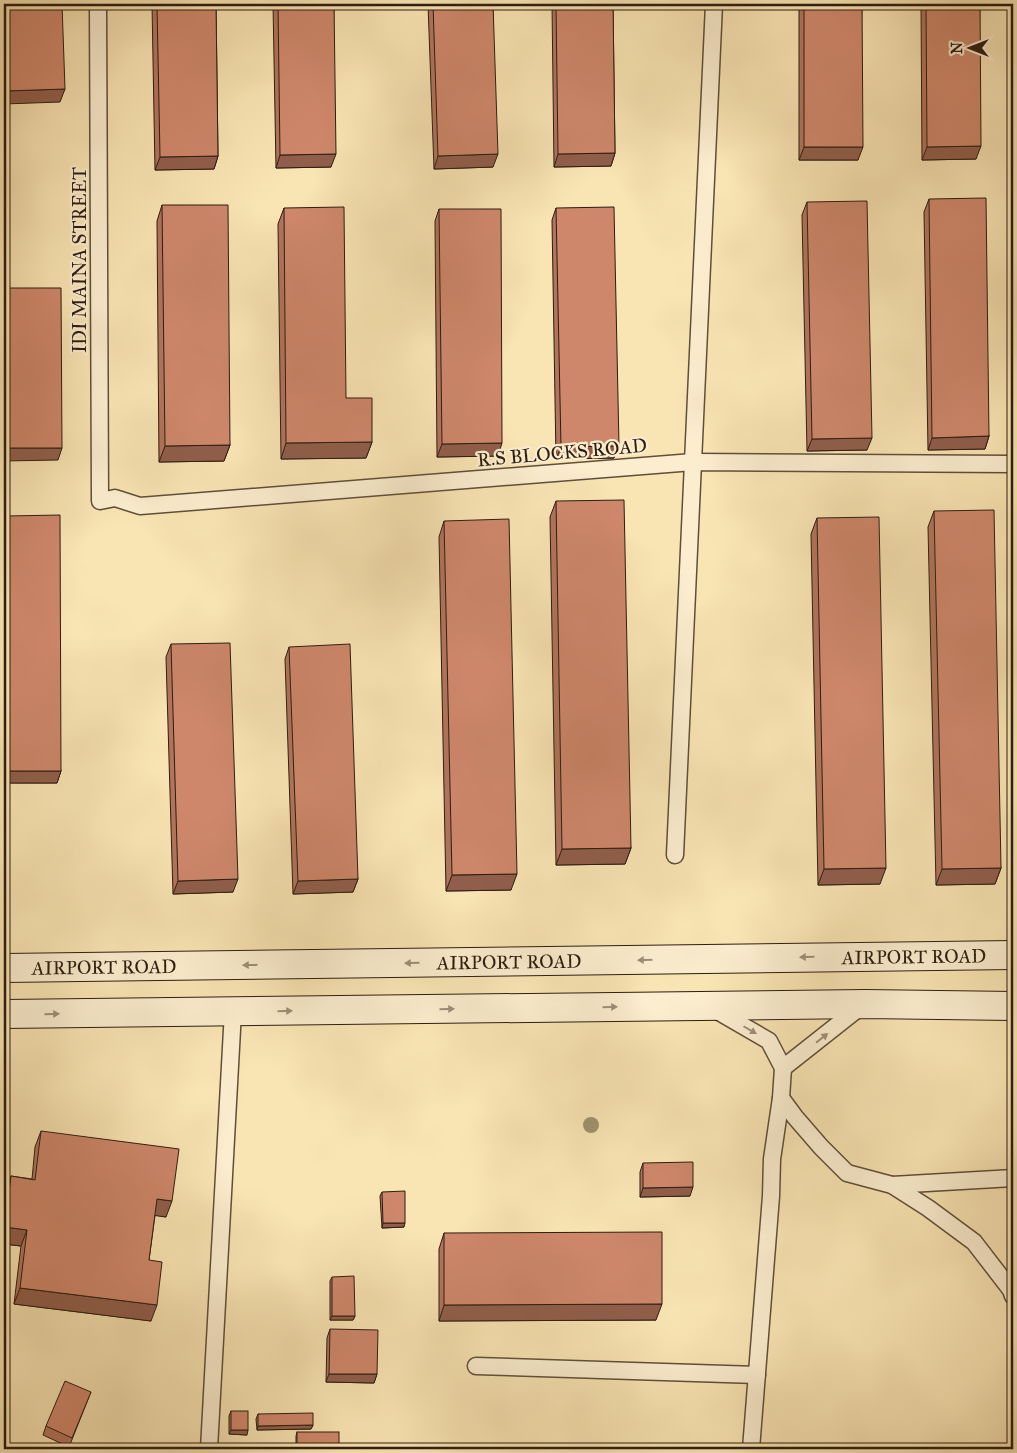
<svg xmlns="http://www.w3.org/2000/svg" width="1017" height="1453" font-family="'IM FELL Great Primer',serif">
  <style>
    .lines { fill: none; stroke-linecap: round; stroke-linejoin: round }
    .lane-casing { stroke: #5f4f39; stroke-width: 19 }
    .secondary-casing { stroke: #2c1d10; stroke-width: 30 }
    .lane { stroke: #fbedce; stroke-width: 16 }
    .secondary { stroke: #fbedce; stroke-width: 28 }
    .tree { fill: #9f926e }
    .wall { fill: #b1745c; stroke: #2c1d10 }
    .shaded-wall { fill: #905e4b; stroke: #2c1d10 }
    .building { fill: #ce876b; stroke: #2c1d10 }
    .oneway { fill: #9e8f78 }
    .labels { text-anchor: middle; stroke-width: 4.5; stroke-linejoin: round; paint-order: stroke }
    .street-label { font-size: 19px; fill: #2c1d10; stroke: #fbedce }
  </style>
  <rect width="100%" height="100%" fill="#f9e4b3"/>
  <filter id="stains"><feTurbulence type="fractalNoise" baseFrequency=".004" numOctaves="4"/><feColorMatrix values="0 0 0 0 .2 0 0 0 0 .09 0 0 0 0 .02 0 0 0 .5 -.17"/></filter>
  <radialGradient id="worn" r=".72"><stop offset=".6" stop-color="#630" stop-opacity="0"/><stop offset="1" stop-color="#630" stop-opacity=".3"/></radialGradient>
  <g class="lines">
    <defs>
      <g id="lane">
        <polyline points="98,4 100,501 115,498 140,506 693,462 1013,464"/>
        <polyline points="675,855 714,4"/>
        <polyline points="714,1009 769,1041 783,1068 781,1098 772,1159 771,1196 751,1449"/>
        <polyline points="783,1068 864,1004"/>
        <polyline points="781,1098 795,1117 821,1147 847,1173 892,1185 928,1208 974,1242 1011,1290 1013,1296"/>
        <polyline points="892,1185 1013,1178"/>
        <polyline points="476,1366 757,1375"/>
        <polyline points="209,1449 233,1011"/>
      </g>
      <g id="secondary">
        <path id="s1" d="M4,968L1013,955"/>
        <polyline points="4,1014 865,1004 1013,1006"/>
      </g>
    </defs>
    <use href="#lane" class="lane-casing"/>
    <use href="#secondary" class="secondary-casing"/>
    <use href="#lane" class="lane"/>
    <use href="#secondary" class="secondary"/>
  </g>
  <circle class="tree" cx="591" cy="1125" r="8"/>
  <g class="wall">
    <polygon points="152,4 216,4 218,156 214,169 155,170"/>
    <polygon points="273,4 334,4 331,167 276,168"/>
    <polygon points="428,4 493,4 493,167 434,169"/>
    <polygon points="552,4 613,4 615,153 611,166 554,167"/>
    <polygon points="799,4 862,4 858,160 799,160"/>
    <polygon points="921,4 980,4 976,159 922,160"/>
    <polygon points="929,199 989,436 985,449 928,450 924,212"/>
    <polygon points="807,202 867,450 807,451 802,215"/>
    <polygon points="162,205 230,445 224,461 159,462 157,221"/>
    <polygon points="284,208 346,398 372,442 366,458 281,459 278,224"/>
    <polygon points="556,208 614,458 556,459 552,220"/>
    <polygon points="439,209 498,456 437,457 435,221"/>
    <polygon points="556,501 631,848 625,864 556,865 550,517"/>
    <polygon points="934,511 1001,868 995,884 936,885 928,527"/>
    <polygon points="6,516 61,771 57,783 4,783 4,523"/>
    <polygon points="817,518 880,884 818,885 811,534"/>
    <polygon points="444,521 511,890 446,891 439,537"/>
    <polygon points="171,644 233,892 173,894 166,657"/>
    <polygon points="289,647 358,879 353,892 293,894 285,659"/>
    <polygon points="41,1131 166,1217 155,1215 149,1260 151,1321 14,1304 21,1246 4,1244 4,1207 6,1192 11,1176 32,1179 35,1147"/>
    <polygon points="643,1163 690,1196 640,1197 640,1172"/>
    <polygon points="382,1192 404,1227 382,1228 380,1196"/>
    <polygon points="444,1233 656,1320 439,1321 439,1249"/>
    <polygon points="332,1277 355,1316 353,1320 330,1320 330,1281"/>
    <polygon points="330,1329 377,1374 374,1383 326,1382 327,1338"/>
    <polygon points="91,1392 69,1447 43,1435 46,1426"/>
    <polygon points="231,1411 247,1435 229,1434 229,1416"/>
    <polygon points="258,1414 313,1425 311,1429 257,1430 256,1419"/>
    <polygon points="297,1432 339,1449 296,1449 296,1436"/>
  </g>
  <g class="shaded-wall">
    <polygon points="65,89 60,102 4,104 4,91"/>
    <polygon points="981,146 976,159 922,160 927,147"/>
    <polygon points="804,147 863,147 858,160 799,160"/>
    <polygon points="615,153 611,166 554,167 558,154"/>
    <polygon points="336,154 331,167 276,168 280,155"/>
    <polygon points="498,154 493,167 434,169 438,156"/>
    <polygon points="218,156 214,169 155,170 160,157"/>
    <polygon points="4,224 8,224 5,232 4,232"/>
    <polygon points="989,436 985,449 928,450 932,438"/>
    <polygon points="872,438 867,450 807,451 812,439"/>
    <polygon points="372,442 366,458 281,459 286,443"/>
    <polygon points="502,443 498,456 437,457 442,444"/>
    <polygon points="230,445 224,461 159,462 165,446"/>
    <polygon points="619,446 614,458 556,459 561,447"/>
    <polygon points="4,448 62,448 58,460 4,461"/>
    <polygon points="8,771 61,771 57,783 4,783"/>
    <polygon points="631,848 625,864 556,865 562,849"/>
    <polygon points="886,868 880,884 818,885 824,869"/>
    <polygon points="1001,868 995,884 936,885 942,869"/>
    <polygon points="517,874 511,890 446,891 452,875"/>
    <polygon points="238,879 233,892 173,894 178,881"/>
    <polygon points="358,879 353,892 293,894 298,881"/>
    <polygon points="693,1187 690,1196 640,1197 643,1188"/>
    <polygon points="157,1199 172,1201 166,1217 151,1215"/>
    <polygon points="383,1223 405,1223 404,1227 382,1228"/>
    <polygon points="5,1227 27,1230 21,1246 4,1244 4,1230"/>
    <polygon points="20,1288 157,1305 151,1321 14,1304"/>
    <polygon points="662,1304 656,1320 439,1321 444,1305"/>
    <polygon points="332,1316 355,1316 353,1320 330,1320"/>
    <polygon points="329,1374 377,1374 374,1383 326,1382"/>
    <polygon points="313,1425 311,1429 257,1430 258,1426"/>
    <polygon points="231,1430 248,1430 247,1435 229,1434"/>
  </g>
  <g class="building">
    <polygon points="4,4 62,4 65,89 4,91"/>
    <polygon points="157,4 216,4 218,156 160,157"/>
    <polygon points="278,4 334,4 336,154 280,155"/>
    <polygon points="433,4 493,4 498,154 438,156"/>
    <polygon points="556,4 613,4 615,153 558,154"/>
    <polygon points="804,4 862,4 863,147 804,147"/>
    <polygon points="926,4 980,4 981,146 927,147"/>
    <rect x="4" y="171" width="4" height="53"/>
    <polygon points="986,198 989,436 932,438 929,199"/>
    <polygon points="867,201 872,438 812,439 807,202"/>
    <polygon points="162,205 228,205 230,445 165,446"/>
    <polygon points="344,207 346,398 372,398 372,442 286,443 284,208"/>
    <polygon points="614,207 619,446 561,447 556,208"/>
    <polygon points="439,209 501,209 502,443 442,444"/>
    <polygon points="4,288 61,288 62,448 4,448"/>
    <polygon points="624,500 631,848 562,849 556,501"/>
    <polygon points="994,510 1001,868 942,869 934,511"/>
    <polygon points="60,515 61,771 8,771 6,516"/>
    <polygon points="879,517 886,868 824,869 817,518"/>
    <polygon points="509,519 517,874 452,875 444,521"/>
    <polygon points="230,643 238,879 178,881 171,644"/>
    <polygon points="350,644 358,879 298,881 289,647"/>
    <polygon points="41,1131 179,1149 172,1201 157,1199 149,1260 162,1262 157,1305 20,1288 27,1230 5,1227 11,1176 35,1180"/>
    <polygon points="693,1162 693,1187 643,1188 643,1163"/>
    <polygon points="405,1191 405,1223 383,1223 382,1192"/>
    <polygon points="662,1232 662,1304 444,1305 444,1233"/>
    <polygon points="354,1276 355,1316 332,1316 332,1277"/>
    <polygon points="330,1329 378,1330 377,1374 329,1374"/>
    <polygon points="65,1381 91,1392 72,1438 46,1426"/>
    <rect x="231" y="1411" width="17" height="19"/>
    <polygon points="313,1413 313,1425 258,1426 258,1414"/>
    <rect x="297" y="1432" width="42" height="17"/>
  </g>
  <defs><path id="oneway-solid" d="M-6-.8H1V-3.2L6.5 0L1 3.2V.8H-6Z" transform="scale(1.25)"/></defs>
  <g class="oneway">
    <use href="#oneway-solid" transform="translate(807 957) rotate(179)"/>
    <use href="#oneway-solid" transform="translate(645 960) rotate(179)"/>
    <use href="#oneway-solid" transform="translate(412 963) rotate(179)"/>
    <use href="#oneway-solid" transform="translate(250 965) rotate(179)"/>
    <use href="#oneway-solid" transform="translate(610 1007) rotate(-1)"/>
    <use href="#oneway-solid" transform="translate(447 1009) rotate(-1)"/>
    <use href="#oneway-solid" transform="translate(285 1011) rotate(-1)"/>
    <use href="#oneway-solid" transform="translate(52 1014) rotate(-1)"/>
    <use href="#oneway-solid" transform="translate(750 1030) rotate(30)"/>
    <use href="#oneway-solid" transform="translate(822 1038) rotate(-38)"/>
  </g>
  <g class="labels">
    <g class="street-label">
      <text transform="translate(79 260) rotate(-90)" y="7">IDI MAINA STREET</text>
      <text transform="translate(562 452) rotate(-5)" y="7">R.S BLOCKS ROAD</text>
      <text dy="7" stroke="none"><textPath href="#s1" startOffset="910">AIRPORT ROAD</textPath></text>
      <text dy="7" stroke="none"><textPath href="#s1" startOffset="505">AIRPORT ROAD</textPath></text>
      <text dy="7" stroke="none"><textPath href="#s1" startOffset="100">AIRPORT ROAD</textPath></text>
    </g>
  </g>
  <rect width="1017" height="1453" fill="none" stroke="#f9e4b3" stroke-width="20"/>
  <rect x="5" y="5" width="1007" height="1443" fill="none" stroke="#2c1d10" stroke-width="2.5"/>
  <rect x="10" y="10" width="997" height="1433" fill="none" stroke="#2c1d10"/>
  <g transform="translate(970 48) rotate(270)" stroke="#fbedce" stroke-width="4" paint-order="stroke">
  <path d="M0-4L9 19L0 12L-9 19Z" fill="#2c1d10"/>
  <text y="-8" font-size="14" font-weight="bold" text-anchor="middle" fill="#2c1d10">N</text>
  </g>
  <rect width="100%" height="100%" filter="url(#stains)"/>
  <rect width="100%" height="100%" fill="url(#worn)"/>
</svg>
